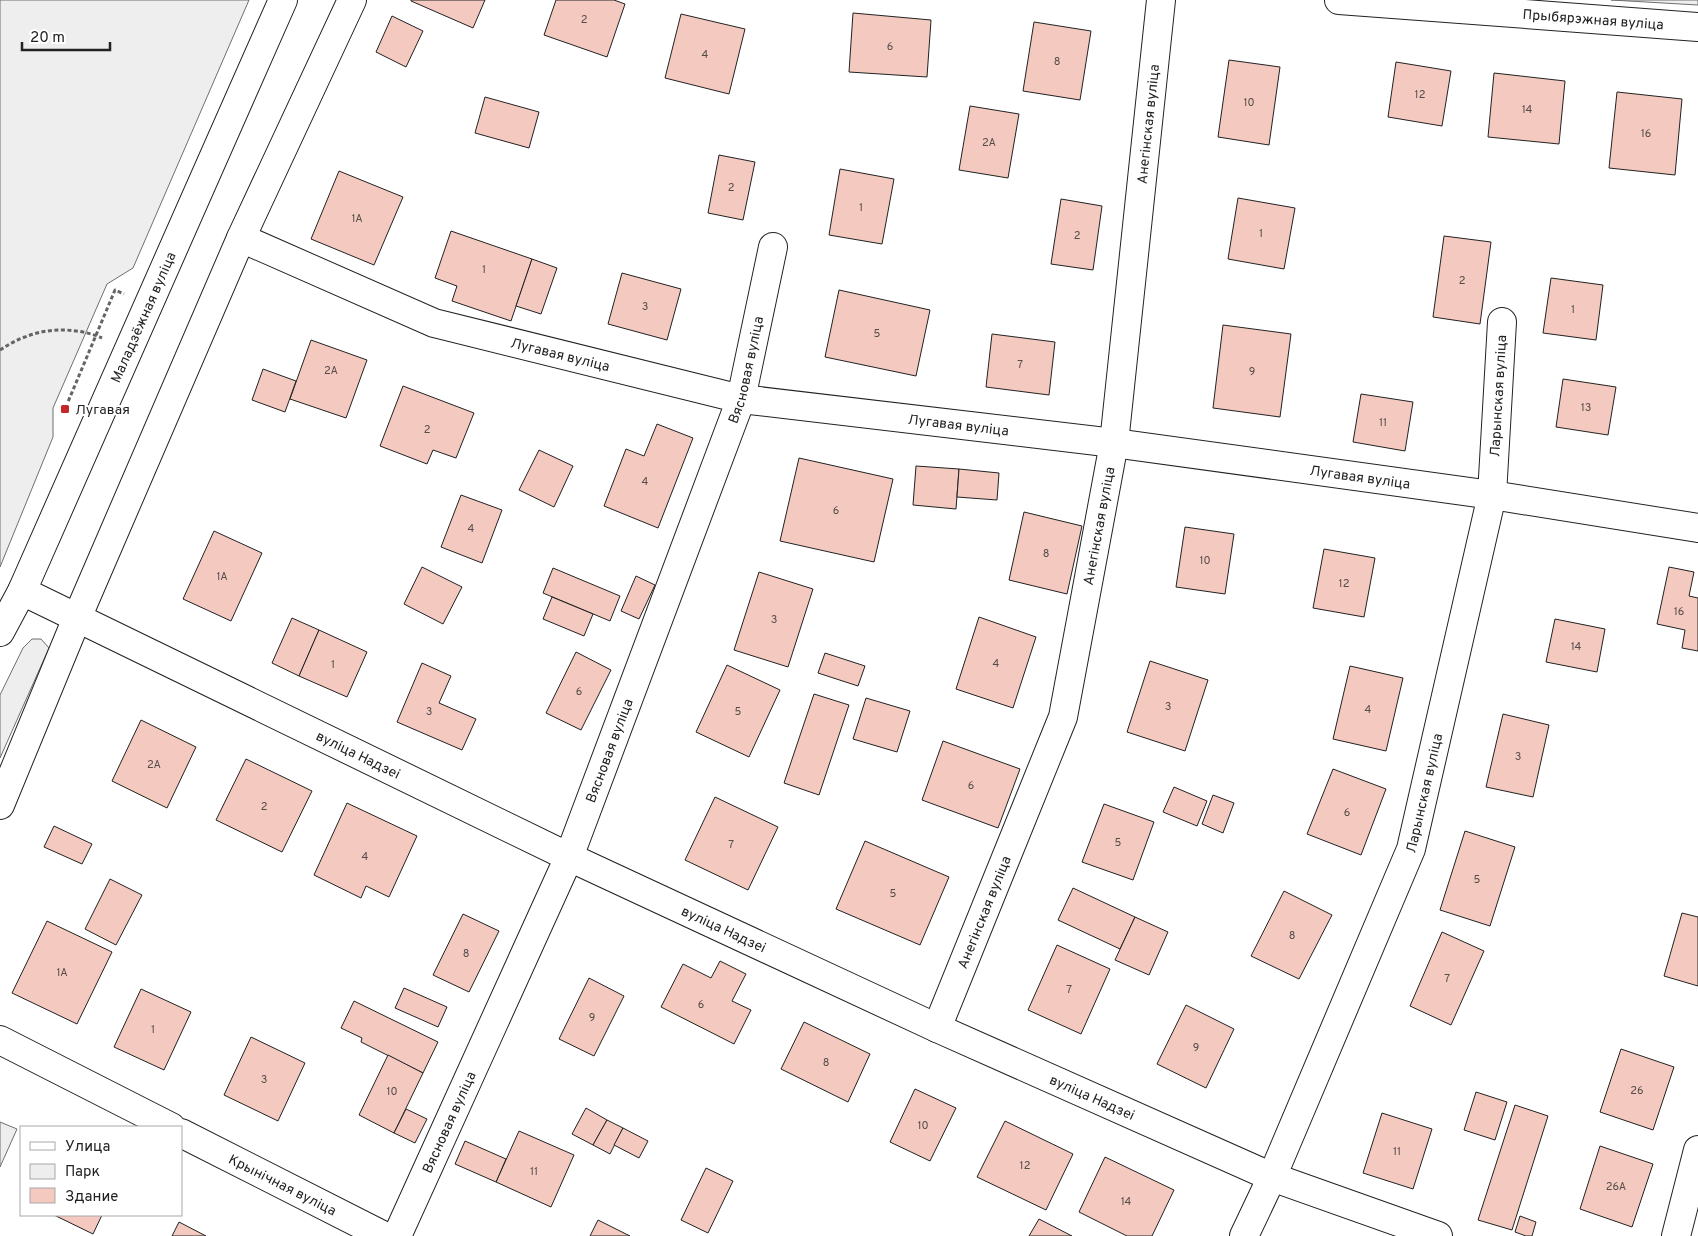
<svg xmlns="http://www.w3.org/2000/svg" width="1698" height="1236" font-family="Overpass,sans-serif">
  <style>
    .green { fill: #eee; stroke: #6f6f6f }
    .building { fill: #f3c9c0; stroke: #222 }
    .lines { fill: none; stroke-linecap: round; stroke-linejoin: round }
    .minor-casing { stroke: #222; stroke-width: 30 }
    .major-casing { stroke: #222; stroke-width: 30 }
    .path { stroke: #646464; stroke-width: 3; stroke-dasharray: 4 2.5; stroke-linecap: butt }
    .minor { stroke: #fff; stroke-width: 28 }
    .major { stroke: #fff; stroke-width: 28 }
    .poi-dot { fill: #c62828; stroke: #fff; stroke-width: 2 }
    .labels { text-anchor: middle; stroke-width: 4; stroke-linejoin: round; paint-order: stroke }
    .number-label { font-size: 11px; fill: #564c4a }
    .street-label { font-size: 14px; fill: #222; stroke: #fff }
    .poi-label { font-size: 14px; fill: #222; stroke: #fff; text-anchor: start }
  </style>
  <rect width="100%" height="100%" fill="#fff"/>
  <g class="green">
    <polygon points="0,0 249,0 133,268 107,284 53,408 53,437 0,567"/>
    <polygon points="1611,0 1698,0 1698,5"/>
    <polygon points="32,639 41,639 49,648 0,758 0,695 23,648"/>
    <polygon points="0,1122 17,1129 0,1167"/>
  </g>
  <g class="building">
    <polygon points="411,0 485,0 473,28 411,1"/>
    <polygon points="556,0 614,0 625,4 607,57 544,35"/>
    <polygon points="853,13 931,20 927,77 849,72"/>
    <polygon points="681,14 745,29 729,94 665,78"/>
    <polygon points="392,16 423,31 406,67 376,52"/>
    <polygon points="1034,22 1091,31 1080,100 1023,91"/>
    <polygon points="1229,60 1280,67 1269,145 1218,137"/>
    <polygon points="1396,62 1451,71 1442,126 1388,117"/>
    <polygon points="1494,73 1565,81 1559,144 1488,137"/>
    <polygon points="1617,92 1682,99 1675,175 1609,168"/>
    <polygon points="485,97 539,112 529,148 475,133"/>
    <polygon points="970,106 1019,114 1008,178 959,170"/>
    <polygon points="719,155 755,162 743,220 708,213"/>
    <polygon points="840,169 894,179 882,244 829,235"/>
    <polygon points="339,171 403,197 374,265 311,239"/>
    <polygon points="1238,198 1295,208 1284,269 1228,259"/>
    <polygon points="1061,199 1102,206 1093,270 1051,264"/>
    <polygon points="451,231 532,259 511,321 452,301 457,286 435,278"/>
    <polygon points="1444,236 1491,242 1480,324 1433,317"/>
    <polygon points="532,259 557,268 541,314 516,306"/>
    <polygon points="622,273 681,289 667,340 608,324"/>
    <polygon points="1551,278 1603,285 1596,340 1543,333"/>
    <polygon points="839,290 930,310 916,376 825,357"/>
    <polygon points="1223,325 1291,334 1280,417 1213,408"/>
    <polygon points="992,334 1055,342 1049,395 986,387"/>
    <polygon points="311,340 367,360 346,418 290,399"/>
    <polygon points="263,369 296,381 285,412 252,400"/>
    <polygon points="1563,379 1616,387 1608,435 1556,427"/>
    <polygon points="403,386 474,413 456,458 433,450 427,464 380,446"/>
    <polygon points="1361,394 1413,402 1405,451 1353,442"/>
    <polygon points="657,424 693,438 658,528 604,506 626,449 644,456"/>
    <polygon points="539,450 573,466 554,507 519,490"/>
    <polygon points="799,458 893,479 874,562 780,541"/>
    <polygon points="916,466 959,469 956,509 913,505"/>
    <polygon points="959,469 999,473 997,500 957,497"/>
    <polygon points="461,495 502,510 482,563 441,547"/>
    <polygon points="1024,512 1082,526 1067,594 1009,580"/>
    <polygon points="1185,527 1234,534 1225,594 1176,587"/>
    <polygon points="214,531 262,553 231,621 183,599"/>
    <polygon points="1324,549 1375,558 1364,617 1313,608"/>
    <polygon points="422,567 462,587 443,624 404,604"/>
    <polygon points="1669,567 1694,572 1689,596 1698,598 1698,651 1682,648 1685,630 1657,624"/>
    <polygon points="553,568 620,596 610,621 543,593"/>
    <polygon points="759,572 813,589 788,667 734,650"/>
    <polygon points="636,576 655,585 639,619 621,611"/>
    <polygon points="552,597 593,614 584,636 543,619"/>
    <polygon points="979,617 1036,637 1013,708 956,689"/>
    <polygon points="292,618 319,630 299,676 272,663"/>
    <polygon points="1555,619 1605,629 1597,672 1546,662"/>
    <polygon points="319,630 367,652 347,697 299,676"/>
    <polygon points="576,652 611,670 581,730 546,713"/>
    <polygon points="825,653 865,666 858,686 818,673"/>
    <polygon points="1150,661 1208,680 1185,751 1127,732"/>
    <polygon points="422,663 451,676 439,703 476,719 462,750 397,722"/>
    <polygon points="727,665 780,690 749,757 696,732"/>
    <polygon points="1350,666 1403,678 1386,751 1333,739"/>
    <polygon points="814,694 849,705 819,795 784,783"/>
    <polygon points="866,698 910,711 897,752 853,739"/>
    <polygon points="1503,714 1549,725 1533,797 1486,787"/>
    <polygon points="141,720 196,747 167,808 112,781"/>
    <polygon points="943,741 1020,769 998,828 922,800"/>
    <polygon points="246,759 312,791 282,852 216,820"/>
    <polygon points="1333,769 1386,789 1361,855 1307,834"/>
    <polygon points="1174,787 1207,801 1197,826 1163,812"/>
    <polygon points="1213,795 1234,803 1223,833 1202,824"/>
    <polygon points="715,797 778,827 748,890 685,860"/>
    <polygon points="347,803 417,836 389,897 366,886 361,898 314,875"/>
    <polygon points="1104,804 1154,822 1133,880 1082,862"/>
    <polygon points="54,826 92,844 82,864 44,847"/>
    <polygon points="1465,831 1515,847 1490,926 1440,910"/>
    <polygon points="865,841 949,877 920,945 836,909"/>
    <polygon points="110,879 142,895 116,945 85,929"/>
    <polygon points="1073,888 1135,917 1120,949 1058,920"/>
    <polygon points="1284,891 1332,915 1299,979 1251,956"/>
    <polygon points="1682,913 1698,917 1698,986 1664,976"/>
    <polygon points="463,914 499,931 469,992 433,975"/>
    <polygon points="1135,917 1168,932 1149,975 1115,960"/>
    <polygon points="47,921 112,952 77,1024 12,993"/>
    <polygon points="1442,932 1484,951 1451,1025 1410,1006"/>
    <polygon points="1057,945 1110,969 1081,1034 1028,1010"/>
    <polygon points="720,961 746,974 732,1001 751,1010 734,1044 661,1007 683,964 711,978"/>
    <polygon points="589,978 624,996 594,1056 559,1039"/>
    <polygon points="404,988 447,1007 438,1027 395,1008"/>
    <polygon points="141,989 191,1012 164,1070 114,1047"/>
    <polygon points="354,1001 438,1042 423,1073 361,1042 362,1038 341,1028"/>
    <polygon points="1186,1005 1234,1029 1206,1088 1157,1064"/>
    <polygon points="804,1022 870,1054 848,1102 781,1069"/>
    <polygon points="251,1037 305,1063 278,1121 224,1095"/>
    <polygon points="1621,1049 1674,1067 1653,1130 1600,1112"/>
    <polygon points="388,1055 423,1073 394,1133 359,1115"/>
    <polygon points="915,1089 956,1108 930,1161 890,1142"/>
    <polygon points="1476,1092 1507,1102 1495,1140 1464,1130"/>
    <polygon points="1515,1105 1548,1116 1512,1230 1478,1220"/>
    <polygon points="586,1108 607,1120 593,1145 572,1134"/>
    <polygon points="406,1109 427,1119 415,1143 394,1133"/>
    <polygon points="1382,1113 1432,1129 1413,1189 1363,1173"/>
    <polygon points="607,1120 623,1128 610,1154 593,1145"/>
    <polygon points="1005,1121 1073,1154 1046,1210 977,1177"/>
    <polygon points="623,1128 648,1141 639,1158 614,1145"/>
    <polygon points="519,1131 574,1155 551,1207 496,1182"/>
    <polygon points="465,1141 506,1159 496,1182 455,1164"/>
    <polygon points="1600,1146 1653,1164 1632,1227 1580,1209"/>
    <polygon points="1105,1157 1174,1190 1152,1236 1127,1236 1079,1212"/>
    <polygon points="706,1168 733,1181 708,1233 681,1220"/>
    <polygon points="54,1215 102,1215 93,1234"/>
    <polygon points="1520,1216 1536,1222 1532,1236 1526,1236 1515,1232"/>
    <polygon points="1039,1219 1072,1236 1029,1236"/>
    <polygon points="598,1220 630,1236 590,1236"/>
    <polygon points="179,1222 206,1236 172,1236"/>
  </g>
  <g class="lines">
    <defs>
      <g id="minor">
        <path id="s1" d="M1339,0L1698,27"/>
        <path id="s2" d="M241,238L434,323L741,399L1114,443L1492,495L1698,528"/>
        <path id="s3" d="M22,591L569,857L937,1028L1272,1177L1438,1236"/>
        <polyline points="0,805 77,618 241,238 352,0"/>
        <path id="s4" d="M937,1028L1063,717L1114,443L1161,0"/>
        <polyline points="0,1040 171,1127"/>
        <path id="s5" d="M181,1133L384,1236"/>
        <path id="s6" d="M397,1236L569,857L741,399L773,247"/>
        <path id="s7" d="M1244,1236L1272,1177L1411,849L1492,495L1502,322"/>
        <polyline points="1676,1236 1698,1150"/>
      </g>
      <g id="major">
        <path id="s8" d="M0,632L22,591L283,0"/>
      </g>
    </defs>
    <use href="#minor" class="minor-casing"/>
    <use href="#major" class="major-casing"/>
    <g class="path">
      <path d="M0,350C8,345 16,340 25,337C49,327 79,328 102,338"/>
      <polyline points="69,411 65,409 115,290 124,294"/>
    </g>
    <use href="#minor" class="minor"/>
    <use href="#major" class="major"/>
  </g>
  <rect class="poi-dot" x="60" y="404" width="10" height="10" rx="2.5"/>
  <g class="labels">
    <g class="number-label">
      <text x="584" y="23">2</text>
      <text x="890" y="50">6</text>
      <text x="705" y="58">4</text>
      <text x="1057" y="65">8</text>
      <text x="1420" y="98">12</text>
      <text x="1249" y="106">10</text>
      <text x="1527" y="113">14</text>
      <text x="1646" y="137">16</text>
      <text x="989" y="146">2А</text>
      <text x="731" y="191">2</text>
      <text x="861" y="211">1</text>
      <text x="357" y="222">1А</text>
      <text x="1261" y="237">1</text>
      <text x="1077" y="239">2</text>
      <text x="484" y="273">1</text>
      <text x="1462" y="284">2</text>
      <text x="645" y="310">3</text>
      <text x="1573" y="313">1</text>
      <text x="877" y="337">5</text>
      <text x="1020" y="368">7</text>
      <text x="331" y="374">2А</text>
      <text x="1252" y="375">9</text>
      <text x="1586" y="411">13</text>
      <text x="1383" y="426">11</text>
      <text x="427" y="433">2</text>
      <text x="645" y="485">4</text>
      <text x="836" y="514">6</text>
      <text x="471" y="532">4</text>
      <text x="1046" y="557">8</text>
      <text x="1205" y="564">10</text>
      <text x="222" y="580">1А</text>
      <text x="1344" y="587">12</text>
      <text x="1679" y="615">16</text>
      <text x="774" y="623">3</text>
      <text x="1576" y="650">14</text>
      <text x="996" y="667">4</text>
      <text x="333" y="668">1</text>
      <text x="579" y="695">6</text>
      <text x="1168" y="710">3</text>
      <text x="1368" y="713">4</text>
      <text x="429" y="715">3</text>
      <text x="738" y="715">5</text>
      <text x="1518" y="760">3</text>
      <text x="154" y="768">2А</text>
      <text x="971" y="789">6</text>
      <text x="264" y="810">2</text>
      <text x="1347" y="816">6</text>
      <text x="1118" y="846">5</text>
      <text x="731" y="848">7</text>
      <text x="365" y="860">4</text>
      <text x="1477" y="883">5</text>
      <text x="893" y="897">5</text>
      <text x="1292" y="939">8</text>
      <text x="466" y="957">8</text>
      <text x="62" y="976">1А</text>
      <text x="1447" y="982">7</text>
      <text x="1069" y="993">7</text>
      <text x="701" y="1008">6</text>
      <text x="592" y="1021">9</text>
      <text x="153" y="1033">1</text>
      <text x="1196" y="1051">9</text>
      <text x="826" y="1066">8</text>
      <text x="264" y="1083">3</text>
      <text x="1637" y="1094">26</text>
      <text x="392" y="1095">10</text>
      <text x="923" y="1129">10</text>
      <text x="1397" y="1155">11</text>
      <text x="1025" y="1169">12</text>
      <text x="534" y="1175">11</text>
      <text x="1616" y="1190">26А</text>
      <text x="1126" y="1205">14</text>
    </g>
    <g class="street-label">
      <text dy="5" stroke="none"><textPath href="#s1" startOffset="255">Прыбярэжная вуліца</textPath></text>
      <text dy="5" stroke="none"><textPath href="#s4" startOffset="935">Анегінская вуліца</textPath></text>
      <text dy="5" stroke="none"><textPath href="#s8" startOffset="346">Маладзёжная вуліца</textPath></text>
      <text dy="5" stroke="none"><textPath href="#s2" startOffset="341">Лугавая вуліца</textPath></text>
      <text dy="5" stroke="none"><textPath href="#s6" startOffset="935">Вясновая вуліца</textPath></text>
      <text dy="5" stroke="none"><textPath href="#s7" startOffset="884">Ларынская вуліца</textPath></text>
      <text dy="5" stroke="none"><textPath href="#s2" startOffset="746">Лугавая вуліца</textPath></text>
      <text dy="5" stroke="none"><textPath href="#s2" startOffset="1151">Лугавая вуліца</textPath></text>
      <text dy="5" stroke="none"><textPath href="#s4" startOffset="530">Анегінская вуліца</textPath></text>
      <text dy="5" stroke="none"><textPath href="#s6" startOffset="530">Вясновая вуліца</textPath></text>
      <text dy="5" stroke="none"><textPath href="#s3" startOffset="374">вуліца Надзеі</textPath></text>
      <text dy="5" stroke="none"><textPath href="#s7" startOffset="479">Ларынская вуліца</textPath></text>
      <text dy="5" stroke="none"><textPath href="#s4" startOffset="125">Анегінская вуліца</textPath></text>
      <text dy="5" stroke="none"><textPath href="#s3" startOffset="779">вуліца Надзеі</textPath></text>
      <text dy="5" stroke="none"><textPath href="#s3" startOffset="1184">вуліца Надзеі</textPath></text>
      <text dy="5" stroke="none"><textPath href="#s6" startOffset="125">Вясновая вуліца</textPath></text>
      <text dy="5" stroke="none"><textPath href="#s5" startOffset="114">Крынічная вуліца</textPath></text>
    </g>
    <g class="poi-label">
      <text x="75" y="414">Лугавая</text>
    </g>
  </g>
  <rect x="20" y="1126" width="162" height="90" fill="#ffffff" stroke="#a7a7a7"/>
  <rect x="30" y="1142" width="25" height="8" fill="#ffffff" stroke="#a7a7a7"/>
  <text x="65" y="1151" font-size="15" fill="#222222">Улица</text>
  <rect x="30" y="1164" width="25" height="15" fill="#eeeeee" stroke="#a7a7a7"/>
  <text x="65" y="1176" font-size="15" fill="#222222">Парк</text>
  <rect x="30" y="1188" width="25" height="15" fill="#f3c9c0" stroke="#a7a7a7"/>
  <text x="65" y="1201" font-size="15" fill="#222222">Здание</text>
  <path d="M22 42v8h88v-8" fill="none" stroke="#222222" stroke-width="2.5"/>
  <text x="30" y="42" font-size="15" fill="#222222" stroke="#ffffff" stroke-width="4" paint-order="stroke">20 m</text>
</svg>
